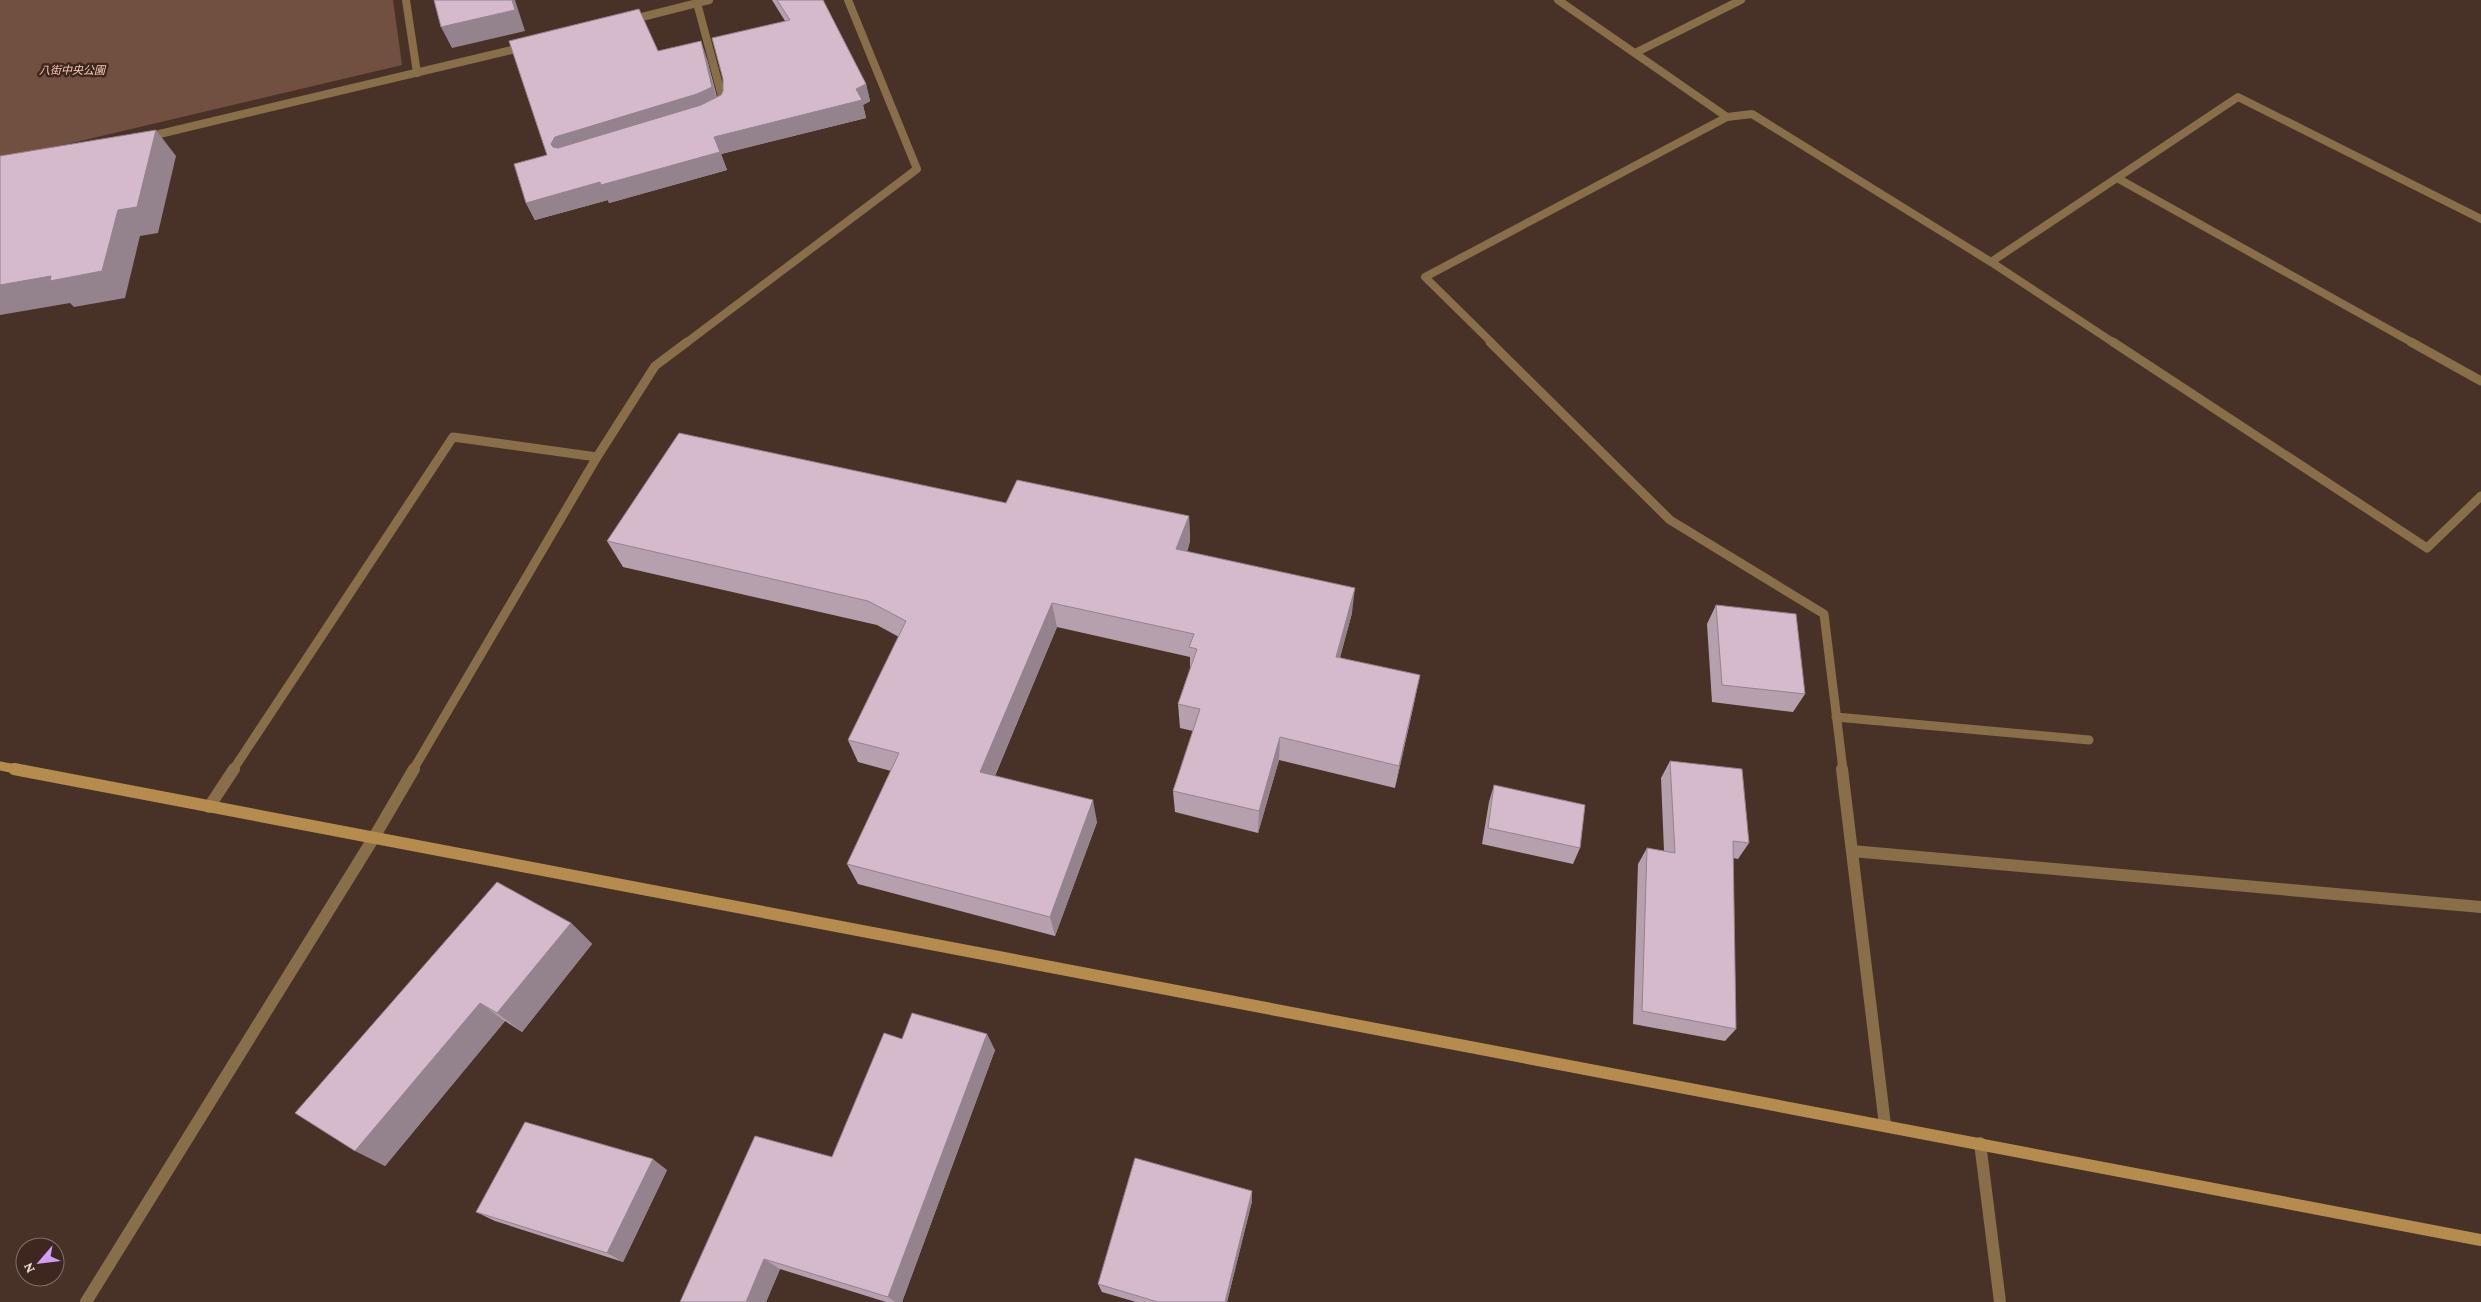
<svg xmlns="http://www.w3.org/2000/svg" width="2481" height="1302" font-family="'Crimson Pro','Noto Sans JP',serif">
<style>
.green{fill:#714f41}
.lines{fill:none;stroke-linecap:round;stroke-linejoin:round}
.street-far2{stroke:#886e49;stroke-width:8}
.street-far1{stroke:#886e49;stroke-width:9}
.street{stroke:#886e49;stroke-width:12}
.secondary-far1{stroke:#b68c4e;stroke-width:9}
.secondary{stroke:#b68c4e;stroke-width:12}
.wall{fill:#b6a0ae}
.shaded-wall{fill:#94828d}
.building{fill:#d4baca;stroke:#94828d}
.labels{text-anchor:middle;stroke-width:5;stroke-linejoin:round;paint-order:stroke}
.far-park-label{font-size:11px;font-style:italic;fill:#fdcab4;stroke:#3d271e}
</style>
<rect width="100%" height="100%" fill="#483228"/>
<!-- green -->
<path class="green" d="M0 0H393L402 65 0 160Z"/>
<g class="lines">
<!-- street-far2 -->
<path class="street-far2" d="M406 0 417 73
M697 3 724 104
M630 20 709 0
M1635 53 1741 0
M1727 117 1752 114 1991 262
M147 137 524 47
M2117 178 2413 343
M686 343 917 169 848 0
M1492 343 1425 277 1727 117 1558 0
M2114 343 1991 262 2238 97 2481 219"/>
<!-- street-far1 -->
<path class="street-far1" d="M1490 342 1670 520 1824 614 1843 770
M2113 342 2427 548 2481 496
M2411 342 2481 381
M1836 717 2089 740
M233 770 453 437 597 457
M413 770 597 457 655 366 687 342"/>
<!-- street -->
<path class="street" d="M1842 769 1885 1125
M209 807 234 769
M1852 851 2481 907
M1980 1143 2000 1302
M86 1302 373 839 414 769"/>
<!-- secondary-far1 -->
<path class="secondary-far1" d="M0 766 21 770"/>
<!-- secondary -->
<path class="secondary" d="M14 769 2481 1240"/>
</g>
<!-- wall -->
<path class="wall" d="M772 0H823L866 84 870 101 863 105 866 118 721 154 727 170 609 203 608 200 535 220 526 203 547 155 658 51 707 59 717 97 721 95 785 21Z
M1006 503 1189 516 1190 541 1187 552 1352 613 1340 657 1415 699 1395 788 1279 760 1258 833 1175 812 1173 791 1193 731 1180 728 1178 704 1190 669V657L1057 627 995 776 1097 822 1055 936 858 884 847 864 891 771 858 762 848 740 899 637 877 625 623 567 607 541Z
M1716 605 1805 694 1793 712 1712 702 1707 624Z
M1670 761 1749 843 1738 859 1733 858 1736 1029 1725 1041 1633 1024 1638 864 1647 848 1664 851 1661 778Z
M1494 785 1580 848 1573 864 1482 844 1489 802Z
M571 923 592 944 522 1032 505 1021 385 1166 295 1113Z
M902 1039 995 1050 902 1302H886L780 1269 766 1302H680L832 1157Z
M667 1170 623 1262 495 1221 476 1212Z
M1252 1191V1201L1227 1302H1136L1102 1292 1098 1284Z"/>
<!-- shaded-wall -->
<path class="shaded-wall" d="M512 0H515L525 31 452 48 441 27Z
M701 41 707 59 718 105 560 161 551 144 555 137Z
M866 84 870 101 863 105 866 118 721 154 727 170 609 203 608 200 535 220 526 203 714 137 856 89Z
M156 130 176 156 158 233 140 236 125 298 74 307 70 303 0 315V285L118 210Z
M1189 516 1190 541 1178 575 1176 549Z
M1355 588 1352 613 1334 680 1336 657Z
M1052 603 1057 627 987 794 980 772Z
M1420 675 1415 699 1395 788 1399 766Z
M1280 737 1279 760 1258 833 1259 811Z
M1093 800 1097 822 1055 936 1050 917Z
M571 923 592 944 522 1032 497 1013Z
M480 1003 505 1021 385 1166 355 1151Z
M987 1034 995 1050 902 1302H895L888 1297Z
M653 1159 667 1170 623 1262 607 1253Z
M1252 1191V1201L1227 1302H1225Z
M764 1259 780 1269 766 1302H746Z"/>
<!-- building -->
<path class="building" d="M434 0H512L515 10 441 27Z
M777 0H823L866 84 856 89 862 100 714 137 720 152 601 185 600 182 526 203 514 164 547 155 509 41 639 9 658 51 701 41 712 87 697 94 555 137 551 144 553 147 558 148 701 105 721 95 723 91V79L712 38 790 20Z
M156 130 137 207 118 210 102 271 50 281 51 276 0 285V156Z
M679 433 1006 503 1017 480 1189 516 1176 549 1355 588 1336 657 1420 675 1399 766 1280 737 1259 811 1173 791 1200 709 1178 704 1197 649 1189 647 1194 634 1052 603 980 772 1093 800 1050 917 847 864 899 753 848 740 906 621 868 601 607 541Z
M1716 605 1796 614 1805 694 1722 685Z
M1670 761 1742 769 1749 843 1733 841 1736 1029 1642 1011 1647 848 1675 853Z
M1494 785 1585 805 1580 848 1488 828Z
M497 882 571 923 497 1013 480 1003 355 1151 295 1113Z
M912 1013 987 1034 888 1297 764 1259 746 1302H680L755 1136 832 1157 884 1033 902 1039Z
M525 1122 653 1159 607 1253 476 1212Z
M1135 1158 1252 1191 1225 1302H1158L1098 1284Z"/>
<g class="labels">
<!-- far-park labels -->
<g class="far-park-label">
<text x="72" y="74">八街中央公園</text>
</g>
</g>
<!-- north arrow -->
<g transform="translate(40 1262) rotate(242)"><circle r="24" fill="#3d271e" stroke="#826f67"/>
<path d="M0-4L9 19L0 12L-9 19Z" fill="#d29dfd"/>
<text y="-8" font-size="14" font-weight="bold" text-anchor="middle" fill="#eadcd5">N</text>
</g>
</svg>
